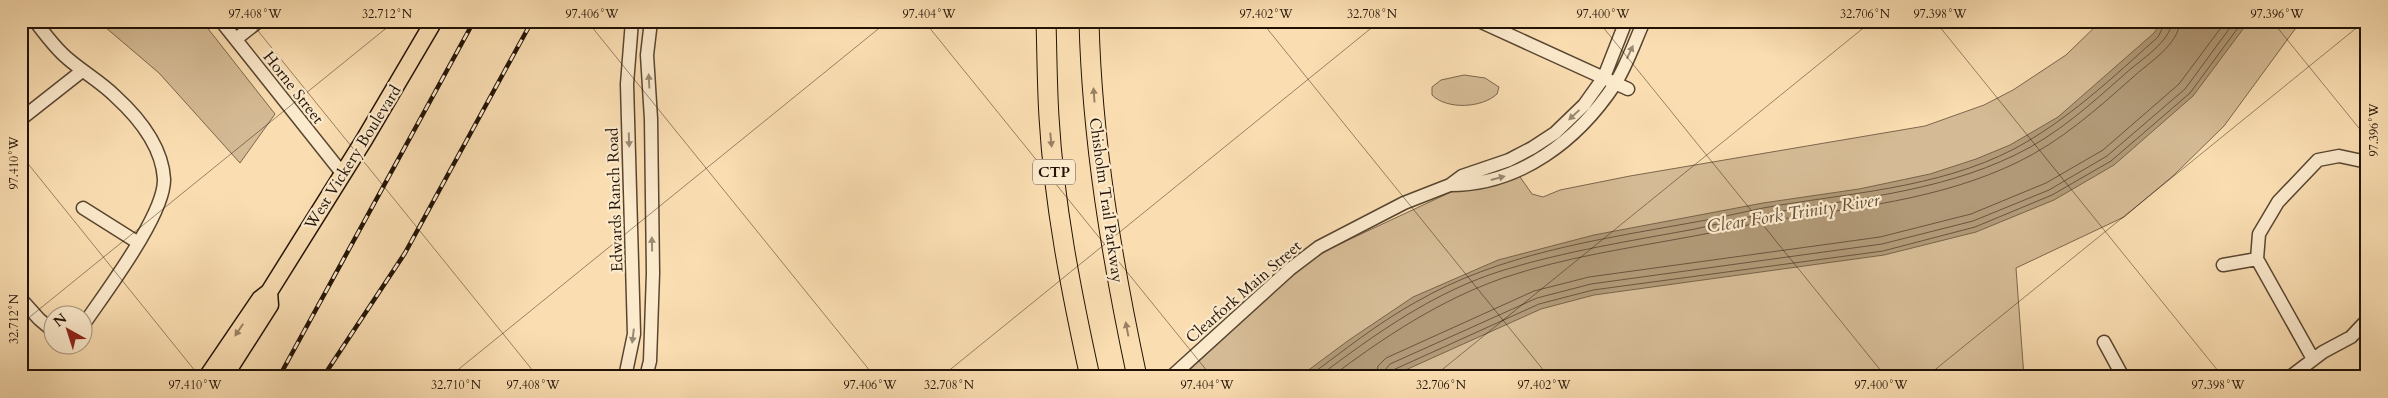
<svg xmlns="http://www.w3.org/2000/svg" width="2388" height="398" font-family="Cardo,serif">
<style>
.green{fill:#d5bb95;stroke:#7c664d}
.water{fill:#b19977;stroke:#786349}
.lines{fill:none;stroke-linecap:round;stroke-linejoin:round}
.shore{stroke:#6a563e;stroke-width:1}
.minor-casing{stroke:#584530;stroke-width:15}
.major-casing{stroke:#221205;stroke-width:19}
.highway-casing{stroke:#221205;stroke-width:21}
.minor{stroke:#fceacd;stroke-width:12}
.major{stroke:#fadeb2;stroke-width:16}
.highway{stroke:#fadeb2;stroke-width:19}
.rail-casing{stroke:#221205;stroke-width:4.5}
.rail{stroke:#fceacd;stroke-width:2.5;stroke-dasharray:8;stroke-linecap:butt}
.oneway{fill:#9a8973}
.oneway2{fill:#998264}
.ticks{fill:none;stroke:#221205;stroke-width:1;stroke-opacity:0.45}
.labels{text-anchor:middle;stroke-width:4.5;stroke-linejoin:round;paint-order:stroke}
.shield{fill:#fceacd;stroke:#635341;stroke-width:1}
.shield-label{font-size:15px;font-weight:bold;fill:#221205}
.street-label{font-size:16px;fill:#221205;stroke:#fceacd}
.water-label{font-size:18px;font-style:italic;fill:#624f38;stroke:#fceacd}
.neatline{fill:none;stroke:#221205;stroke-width:2}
.ticks-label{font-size:12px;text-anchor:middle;fill:#221205}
</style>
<rect width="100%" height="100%" fill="#fadeb2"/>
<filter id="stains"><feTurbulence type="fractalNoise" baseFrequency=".004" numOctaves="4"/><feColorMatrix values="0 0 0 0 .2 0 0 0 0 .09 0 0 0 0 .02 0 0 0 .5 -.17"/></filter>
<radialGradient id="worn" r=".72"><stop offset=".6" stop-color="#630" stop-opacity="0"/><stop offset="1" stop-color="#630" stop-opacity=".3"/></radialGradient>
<!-- green -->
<path class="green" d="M98 21H202L275 114 240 163 159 73Z
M2101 21H2301L2224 126 2174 175 2124 217 2016 268 2024 377H1182L1277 289 1309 262 1329 249 1451 192 1487 186 1518 174 1532 194 1543 197 1560 190 1630 176 1925 126 1984 105 2013 90 2066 55Z
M1464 75 1485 78 1499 87 1497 94C1482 108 1447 110 1432 95V87L1441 80Z"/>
<!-- water -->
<path class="water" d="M2162 21H2249L2193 96 2114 165 2054 200 1976 232 1884 255 1594 295 1541 309 1390 377H1299L1349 340 1413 297 1498 260 1594 235 1763 203 1859 189 1930 174 1976 159 2010 145 2058 117 2154 33Z"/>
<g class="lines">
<!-- shore -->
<path class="shore" d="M1308 377C1343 351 1378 323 1416 302 1499 254 1596 240 1690 223 1714 219 1739 213 1763 208 1846 193 1937 189 2014 149 2068 120 2112 78 2158 37L2166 21
M1318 377C1375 334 1435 291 1504 270 1566 251 1630 241 1695 229 1718 224 1741 218 1765 214 1849 199 1937 193 2015 155 2057 135 2091 104 2126 73 2140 60 2171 42 2172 21
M1331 377C1384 337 1440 300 1503 278 1565 257 1630 248 1694 236 1719 232 1743 225 1769 221 1852 208 1940 200 2018 162 2061 141 2096 110 2132 78 2148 63 2179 45 2180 21
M1376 377 1378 366 1386 358 1534 291 1589 277 1880 237 1971 214 2046 183 2103 150 2179 84 2226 21
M1383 377 1385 370 1390 364 1537 298 1591 284 1882 244 1973 221 2049 190 2107 156 2185 89 2235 21
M1390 377 1393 370 1539 304 1593 290 1883 251 1975 227 2052 195 2111 161 2190 93 2243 21"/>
<!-- minor casing -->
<g class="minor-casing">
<path id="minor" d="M35 21C45 34 55 48 67 58 83 72 101 82 115 96 138 117 162 145 164 179 165 215 104 294 82 327
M221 21 342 173
M1479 21 1628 89
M236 39 259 21
M21 119 82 71
M1450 185C1520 185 1578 140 1615 84 1627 65 1635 41 1644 21
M83 208 137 242
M2223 265 2257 259
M21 299 39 319 52 330
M2104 342 2123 377
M2313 359 2257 259 2259 234 2278 202 2318 160 2339 156 2367 162
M625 377 634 334 627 84 632 21
M646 377 650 361 653 273 651 119 647 55 651 21
M1171 377 1290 269 1319 247 1404 203 1450 185 1462 176 1509 160 1532 148 1555 133 1584 105 1604 77 1626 21
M2290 377 2323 352 2351 337 2367 320"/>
</g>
<!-- major casing -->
<g class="major-casing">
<path id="major" d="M207 377 260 299 269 292 364 140 434 21
M224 377 270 305 269 292"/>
</g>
<!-- highway casing -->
<g class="highway-casing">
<path id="highway" d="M1046 21C1047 53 1047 85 1049 117 1054 204 1071 291 1090 377
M1089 21C1092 141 1112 260 1137 377"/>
</g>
<!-- minor -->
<use href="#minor" class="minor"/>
<!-- major -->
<use href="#major" class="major"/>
<!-- highway -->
<use href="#highway" class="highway"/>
<!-- rail casing -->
<g class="rail-casing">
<path id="rail" d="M279 377 474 21
M323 377 405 253 532 21"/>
</g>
<!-- rail -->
<use href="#rail" class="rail"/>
</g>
<!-- one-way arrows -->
<defs><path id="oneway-solid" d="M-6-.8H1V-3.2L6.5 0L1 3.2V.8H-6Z" transform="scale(1.25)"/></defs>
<g class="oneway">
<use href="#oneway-solid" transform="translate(1630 52) rotate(-65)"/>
<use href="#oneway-solid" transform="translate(649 81) rotate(-93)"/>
<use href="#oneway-solid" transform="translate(1574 115) rotate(137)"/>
<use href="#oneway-solid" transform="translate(629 140) rotate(88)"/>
<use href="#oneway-solid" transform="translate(1498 178) rotate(-15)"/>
<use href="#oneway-solid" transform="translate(652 244) rotate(-91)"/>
<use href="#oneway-solid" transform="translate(633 336) rotate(97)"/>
</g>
<g class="oneway2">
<use href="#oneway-solid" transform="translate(1094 95) rotate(-94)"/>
<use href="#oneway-solid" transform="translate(1051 140) rotate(84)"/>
<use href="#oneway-solid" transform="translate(1127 329) rotate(-101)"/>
<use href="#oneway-solid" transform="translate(239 330) rotate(124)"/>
</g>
<!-- ticks -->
<path class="ticks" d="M250 21 538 377M587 21 875 377M924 21 1212 377M1261 21 1549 377M1598 21 1886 377M1935 21 2223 377M2272 21 2367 138M21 155 200 377M21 324 395 21M449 377 888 21M941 377 1380 21M1433 377 1872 21M1926 377 2365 21"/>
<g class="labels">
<!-- shield labels -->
<rect class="shield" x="1033" y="159.5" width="42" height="25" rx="4"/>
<g class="shield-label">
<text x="1054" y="177">CTP</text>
</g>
<!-- street labels -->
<g class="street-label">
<text transform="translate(294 87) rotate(52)" y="6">Horne Street</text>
<text transform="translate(352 157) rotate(-58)" y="6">West Vickery Boulevard</text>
<text transform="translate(614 200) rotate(-92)" y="6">Edwards Ranch Road</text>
<text transform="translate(1107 200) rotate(82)" y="6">Chisholm Trail Parkway</text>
<text transform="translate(1243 291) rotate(-41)" y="6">Clearfork Main Street</text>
</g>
<!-- water labels -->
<g class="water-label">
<text transform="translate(1793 213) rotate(-9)" y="6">Clear Fork Trinity River</text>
</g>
</g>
<!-- margin -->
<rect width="2388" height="398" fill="none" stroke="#fadeb2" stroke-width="55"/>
<!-- north arrow -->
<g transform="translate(68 330) rotate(321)"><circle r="24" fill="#fceacd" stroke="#a5947d"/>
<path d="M0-4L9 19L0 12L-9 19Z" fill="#8f2418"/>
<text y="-8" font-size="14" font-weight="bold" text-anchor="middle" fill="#221205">N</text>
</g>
<rect x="28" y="28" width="2332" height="342" class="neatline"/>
<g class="ticks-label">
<text x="255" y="18">97.408°W</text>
<text x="387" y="18">32.712°N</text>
<text x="592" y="18">97.406°W</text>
<text x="929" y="18">97.404°W</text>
<text x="1266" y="18">97.402°W</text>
<text x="1372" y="18">32.708°N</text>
<text x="1603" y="18">97.400°W</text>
<text x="1865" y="18">32.706°N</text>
<text x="1940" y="18">97.398°W</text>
<text x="2277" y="18">97.396°W</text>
<text transform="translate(2374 130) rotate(-90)" y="4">97.396°W</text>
<text transform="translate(14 163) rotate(-90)" y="4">97.410°W</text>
<text transform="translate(14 319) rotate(-90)" y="4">32.712°N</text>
<text x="195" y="389">97.410°W</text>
<text x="456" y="389">32.710°N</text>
<text x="533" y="389">97.408°W</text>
<text x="870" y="389">97.406°W</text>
<text x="949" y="389">32.708°N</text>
<text x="1207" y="389">97.404°W</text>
<text x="1441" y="389">32.706°N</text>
<text x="1544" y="389">97.402°W</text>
<text x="1881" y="389">97.400°W</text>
<text x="2218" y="389">97.398°W</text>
</g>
<rect width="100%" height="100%" filter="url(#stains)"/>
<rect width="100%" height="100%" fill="url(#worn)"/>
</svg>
